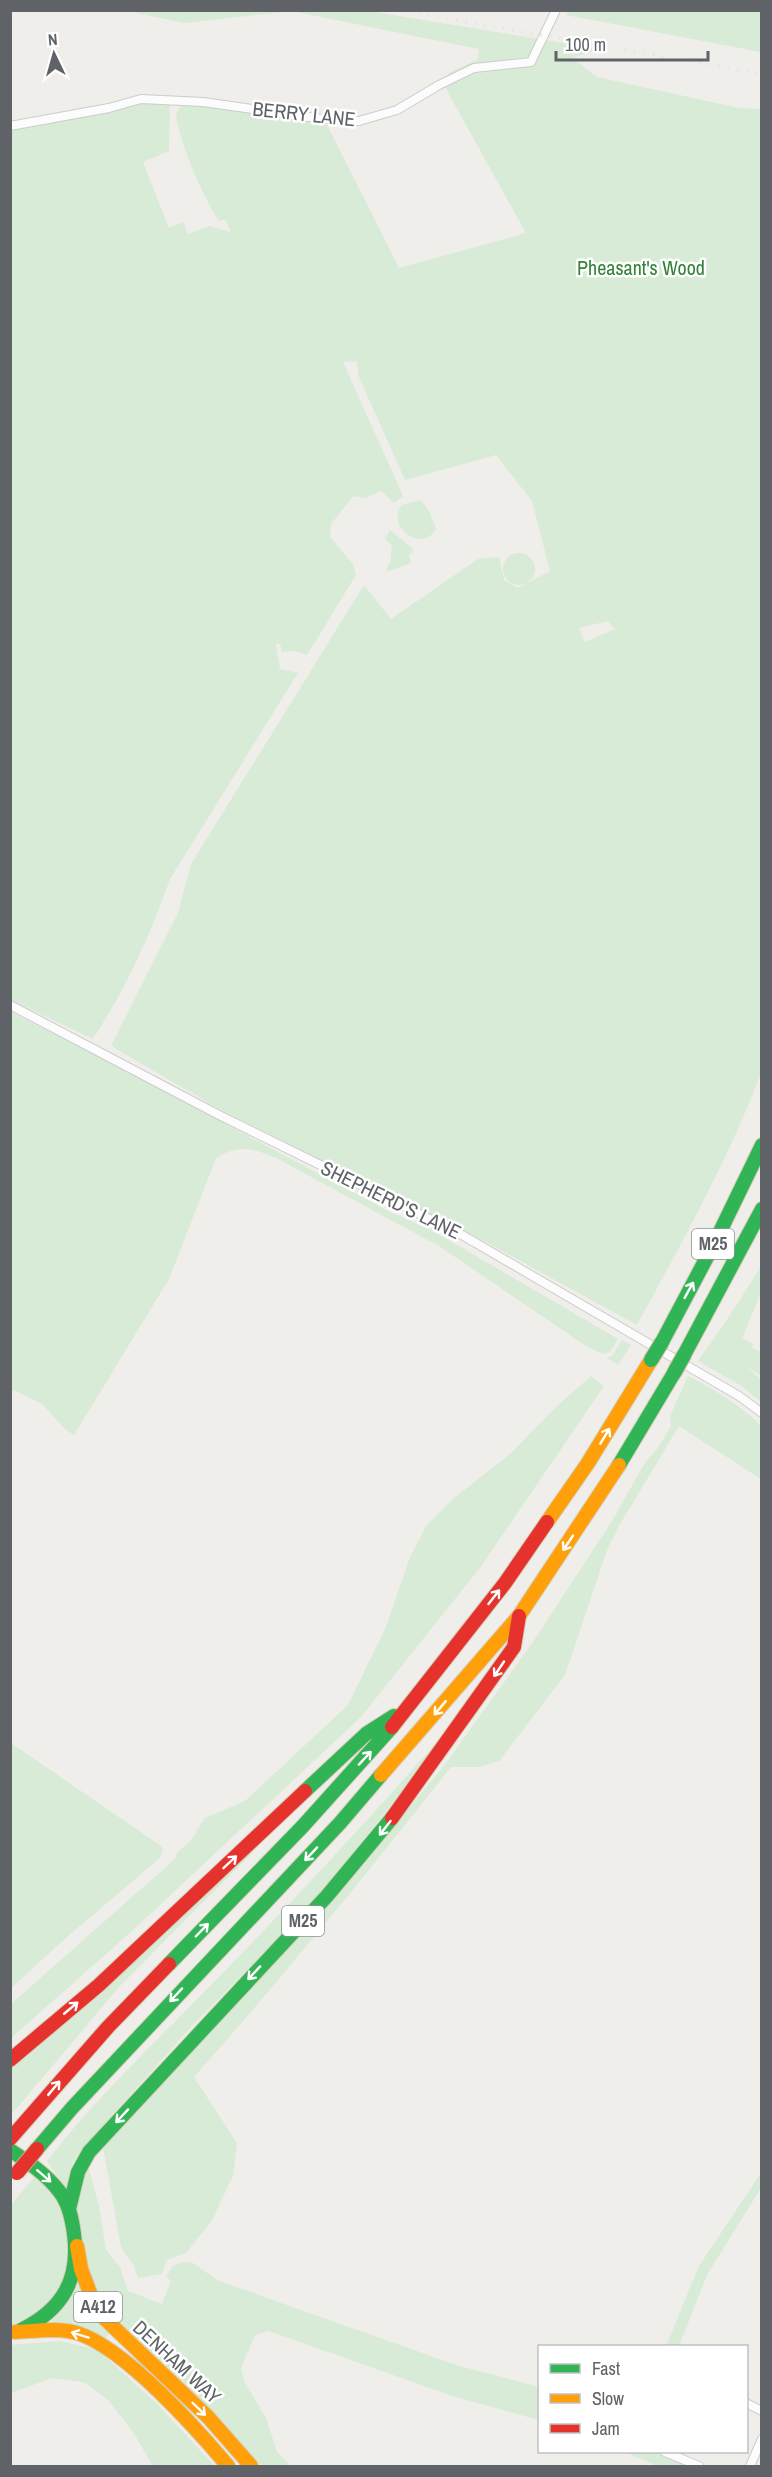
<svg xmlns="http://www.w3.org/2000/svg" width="772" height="2477" font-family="'Archivo Narrow',sans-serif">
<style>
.green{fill:#d8ebd6;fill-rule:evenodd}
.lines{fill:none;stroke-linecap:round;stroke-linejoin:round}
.street-casing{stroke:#cbcccc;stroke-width:10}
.fast-casing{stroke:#d7ceb8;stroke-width:16}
.slow-casing{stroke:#d7ceb8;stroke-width:16}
.jam-casing{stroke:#d7ceb8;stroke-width:16}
.street{stroke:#fdfcfc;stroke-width:8}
.fast{stroke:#30b455;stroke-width:14}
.slow{stroke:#ff9f0a;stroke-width:14}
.jam{stroke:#e5322d;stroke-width:14}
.rail{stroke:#e4e4e4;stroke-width:3;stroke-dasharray:1.5 8;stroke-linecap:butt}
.fast-bridge-casing{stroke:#c8b996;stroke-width:16;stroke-linecap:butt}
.jam-bridge-casing{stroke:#c8b996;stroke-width:16;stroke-linecap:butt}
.fast-bridge{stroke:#30b455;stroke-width:14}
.jam-bridge{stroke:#e5322d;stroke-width:14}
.oneway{stroke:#fff}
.labels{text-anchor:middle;stroke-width:5;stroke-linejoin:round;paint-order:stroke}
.shield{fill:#fff;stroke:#8f9295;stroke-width:1.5}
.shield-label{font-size:18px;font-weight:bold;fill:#5f6368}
.street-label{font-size:20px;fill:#5f6368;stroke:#fff}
.park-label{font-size:20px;fill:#348238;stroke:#fff}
</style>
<rect width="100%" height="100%" fill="#efeeea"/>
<!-- green -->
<path class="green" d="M127 11H369L599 49 572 58 597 77 739 108 761 109V1073C728 1161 682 1242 637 1325L482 1240 223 1111 111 1046 178 913 191 864 364 585 391 619 478 559 499 557 504 580 518 588 550 571 532 501 496 455 405 480 358 375 357 361 343 362 403 496 394 503 381 491 366 498 353 496 331 524 330 537 353 564 356 575 307 655 295 651 282 652 280 644H276L280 669 298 673 170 879C151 934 125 990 93 1039L11 1000V131C56 117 123 100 170 104L169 151 143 162 169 228 183 222 188 234 209 226 231 232 225 219 219 221C203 197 179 142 176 114L182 105 210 107 327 125 399 268 526 233 445 87 449 73 478 59 479 49 291 11 184 23ZM608 621 615 629 585 642 579 628Z
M569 11H761V52L566 15Z
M421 500 429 511 436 529C423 552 393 531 398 513 398 510 401 507 402 505Z
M390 530 412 548 413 553 409 555 411 563 389 571 386 569 390 563 392 546 385 539Z
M503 569a16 16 0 1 1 32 0a16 16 0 1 1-32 0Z
M10 1012 87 1050 390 1212 433 1231 618 1339 610 1352 603 1354 586 1346 439 1246 276 1158C253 1148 239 1144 216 1158L169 1279 74 1435 66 1430 42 1404 11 1389Z
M761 1266V1293L742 1338 753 1344 752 1348 761 1352V1376L743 1364 761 1379V1402L740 1385 698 1361C720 1331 741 1299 761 1266Z
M622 1340 631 1345 618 1365 607 1358 613 1355Z
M591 1376 604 1386 482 1565 361 1717 132 1931 11 2038V2004L175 1859 177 1853 191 1840 205 1818 245 1801 348 1705 386 1627 410 1557 426 1526 454 1498 510 1454 556 1407Z
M688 1376C714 1389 740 1405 761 1426V1479L679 1426 620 1524 607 1550 565 1675 499 1761 479 1767H451C368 1872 284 1976 194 2077L237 2143 233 2176 212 2220 187 2252 167 2260 162 2274 138 2278 134 2266 121 2247 103 2147 215 2024 329 1906 446 1763 533 1642 612 1521 646 1461 658 1448 671 1426 670 1416Z
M11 1743 161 1846 163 1851 160 1858 68 1936 11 1988Z
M436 1743 438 1745 331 1881 280 1936 192 2026 79 2152 71 2166 66 2188 47 2161C94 2100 151 2047 204 1992 284 1911 361 1828 436 1743Z
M251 1850 253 1852 119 1987 11 2115V2064Z
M89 2170 99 2206 106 2250 120 2267 128 2291 162 2304 171 2281 166 2276 173 2266 182 2262 193 2263 217 2280 456 2365 539 2387V2420L452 2396 269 2331 255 2335 241 2368 245 2383 266 2418 277 2452 291 2466H261L189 2388 132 2336 102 2305 86 2269 76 2206 80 2177Z
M761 2173V2188L707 2275 679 2346H666L699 2266Z
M35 2176C42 2182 53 2189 58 2198 67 2213 73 2234 73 2252 72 2286 42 2317 11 2325L10 2206Z
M81 2280 99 2321 109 2334 105 2339 90 2332 45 2327C61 2314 71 2299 81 2280Z
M60 2341 98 2350 157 2404 215 2466H153L133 2432 108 2400 84 2382 52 2378 11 2393 10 2345Z
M625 2452H655L689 2466H657Z"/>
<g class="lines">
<!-- street casing -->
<g class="street-casing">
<path id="street" d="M10 126 109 108 141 99 203 102 323 119 359 121 397 110 439 85 474 68 531 62 556 10
M10 1005 219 1115 462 1235 739 1396 762 1413
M746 2403 762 2411
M665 2452 699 2466
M750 2466 762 2439"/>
</g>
<!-- fast casing -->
<g class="fast-casing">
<path id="fast" d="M662 1342 715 1242 762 1145
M684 1355 762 1209
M619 1465 674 1373
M305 1791 366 1734 394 1716
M169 1964 303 1826 392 1727
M37 2149 72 2108 340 1823 381 1775
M10 2150C28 2162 46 2174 59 2191 69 2203 72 2219 74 2234 80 2280 62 2310 21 2330
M69 2209 78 2172 89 2152 327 1896 392 1818"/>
</g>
<!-- slow casing -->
<g class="slow-casing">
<path id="slow" d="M547 1522 588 1463 651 1360
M381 1775 519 1616 619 1465
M77 2246 81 2269 92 2298 105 2319 208 2417 251 2466
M15 2332C36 2331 60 2327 80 2334 127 2351 195 2427 228 2466"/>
</g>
<!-- jam casing -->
<g class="jam-casing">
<path id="jam" d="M392 1727 505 1583 547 1522
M392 1818 514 1647 519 1616
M10 2060 99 1985 305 1791
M10 2139 108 2027 169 1964"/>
</g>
<!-- street -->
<use href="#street" class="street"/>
<!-- fast -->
<use href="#fast" class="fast"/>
<!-- slow -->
<use href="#slow" class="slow"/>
<!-- jam -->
<use href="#jam" class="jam"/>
<!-- rail -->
<path class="rail" d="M400 10 762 74"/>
<!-- fast-bridge casing -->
<g class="fast-bridge-casing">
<path id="fast-bridge" d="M651 1360 662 1342
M674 1373 684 1355"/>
</g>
<!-- jam-bridge casing -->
<g class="jam-bridge-casing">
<path id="jam-bridge" d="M17 2173 37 2149"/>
</g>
<!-- fast-bridge -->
<use href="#fast-bridge" class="fast-bridge"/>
<!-- jam-bridge -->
<use href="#jam-bridge" class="jam-bridge"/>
</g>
<!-- one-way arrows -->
<defs><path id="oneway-shaft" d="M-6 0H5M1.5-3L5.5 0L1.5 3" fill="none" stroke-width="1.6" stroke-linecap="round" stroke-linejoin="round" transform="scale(1.5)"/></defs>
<g class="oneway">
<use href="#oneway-shaft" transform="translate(689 1290) rotate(-61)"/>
<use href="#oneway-shaft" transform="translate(605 1436) rotate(-59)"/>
<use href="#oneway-shaft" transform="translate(568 1543) rotate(124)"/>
<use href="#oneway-shaft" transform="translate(494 1597) rotate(-52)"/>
<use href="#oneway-shaft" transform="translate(499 1669) rotate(124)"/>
<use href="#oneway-shaft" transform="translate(440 1708) rotate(130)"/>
<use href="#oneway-shaft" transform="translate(365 1758) rotate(-47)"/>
<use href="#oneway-shaft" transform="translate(385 1828) rotate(128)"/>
<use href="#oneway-shaft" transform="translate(311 1854) rotate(133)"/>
<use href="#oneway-shaft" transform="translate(230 1862) rotate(-43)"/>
<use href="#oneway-shaft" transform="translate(202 1930) rotate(-46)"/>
<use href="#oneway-shaft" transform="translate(254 1973) rotate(133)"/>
<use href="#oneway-shaft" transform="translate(176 1995) rotate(133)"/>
<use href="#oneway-shaft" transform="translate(71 2008) rotate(-40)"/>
<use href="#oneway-shaft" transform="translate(54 2088) rotate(-50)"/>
<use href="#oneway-shaft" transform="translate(122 2116) rotate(133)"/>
<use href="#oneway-shaft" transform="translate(44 2176) rotate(41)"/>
<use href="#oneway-shaft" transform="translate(80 2335) rotate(-163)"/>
<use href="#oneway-shaft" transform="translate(199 2409) rotate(44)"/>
</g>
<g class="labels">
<!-- shield labels -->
<g class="shield">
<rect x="692" y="1229" width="42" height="30" rx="4.5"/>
<rect x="282" y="1906" width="42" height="30" rx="4.5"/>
<rect x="74" y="2292" width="48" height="30" rx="4.5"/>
</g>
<g class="shield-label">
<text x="713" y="1250">M25</text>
<text x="303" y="1927">M25</text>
<text x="98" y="2313">A412</text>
</g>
<!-- street labels -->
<g class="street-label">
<text transform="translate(304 114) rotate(6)" y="7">BERRY LANE</text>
<text transform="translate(391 1200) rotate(26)" y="7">SHEPHERD'S LANE</text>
<text transform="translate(177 2362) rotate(43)" y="7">DENHAM WAY</text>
</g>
<!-- park labels -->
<g class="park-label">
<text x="641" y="275">Pheasant's Wood</text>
</g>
</g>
<!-- border -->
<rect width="772" height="2477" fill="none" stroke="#5f6368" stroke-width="24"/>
<!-- legend -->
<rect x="538" y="2345" width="210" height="108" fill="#ffffff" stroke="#bfc1c3" stroke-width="1.5"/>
<rect x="550" y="2364" width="30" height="9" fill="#30b455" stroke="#bfc1c3" stroke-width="1.5"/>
<text x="592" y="2375" font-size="18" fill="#5f6368">Fast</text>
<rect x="550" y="2394" width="30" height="9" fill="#ff9f0a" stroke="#bfc1c3" stroke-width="1.5"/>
<text x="592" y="2405" font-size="18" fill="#5f6368">Slow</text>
<rect x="550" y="2424" width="30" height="9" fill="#e5322d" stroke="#bfc1c3" stroke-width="1.5"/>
<text x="592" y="2435" font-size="18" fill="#5f6368">Jam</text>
<!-- north arrow -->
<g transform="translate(54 54) rotate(355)" stroke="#ffffff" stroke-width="4.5" paint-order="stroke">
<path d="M0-4.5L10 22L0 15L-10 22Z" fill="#5f6368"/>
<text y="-9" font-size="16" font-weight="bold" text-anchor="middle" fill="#5f6368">N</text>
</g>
<!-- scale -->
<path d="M556 51v9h152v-9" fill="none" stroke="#5f6368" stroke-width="3"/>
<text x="565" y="51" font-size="18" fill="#5f6368" stroke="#ffffff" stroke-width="4.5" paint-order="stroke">100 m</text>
</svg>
